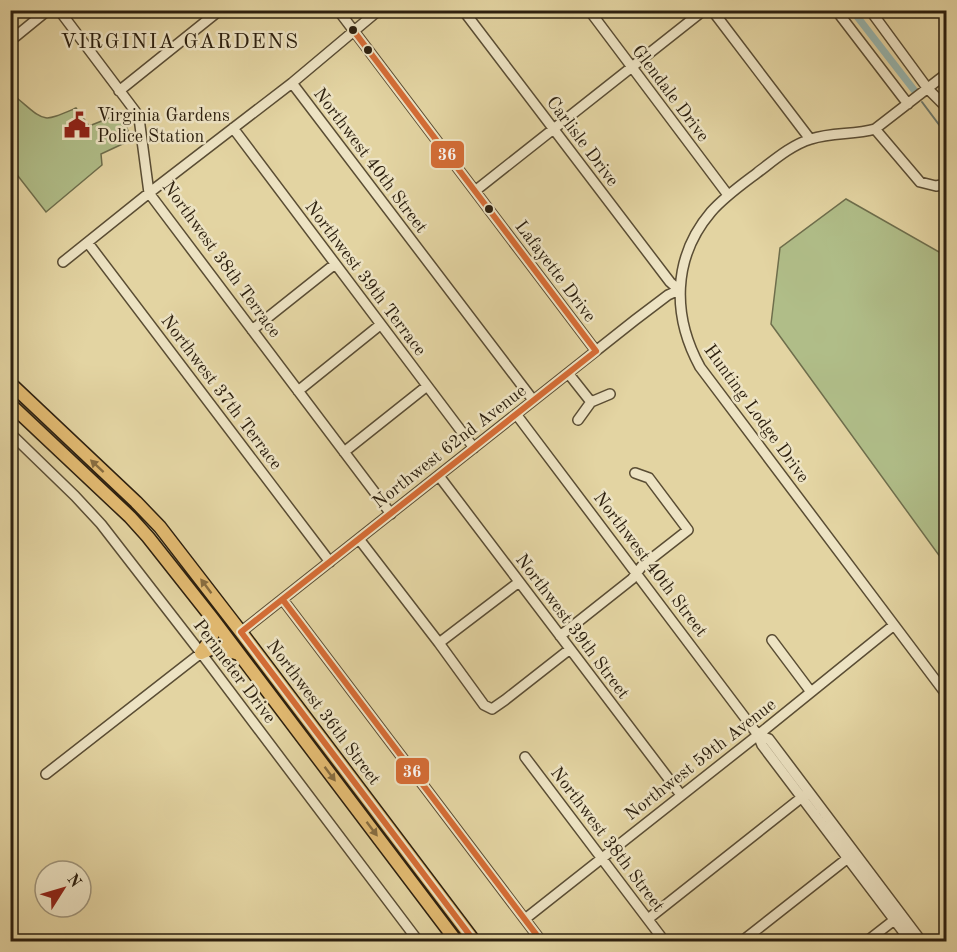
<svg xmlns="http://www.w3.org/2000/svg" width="957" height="952" font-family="'Old Standard TT',serif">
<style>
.green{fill:#b0bd88;stroke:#6e6e4c;stroke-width:1.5}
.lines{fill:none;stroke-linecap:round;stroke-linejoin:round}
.stream{stroke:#6d7a6f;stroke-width:2}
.canal{stroke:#98b6af;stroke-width:7}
.minor-casing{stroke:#5a4d34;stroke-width:12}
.major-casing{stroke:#2d200f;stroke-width:15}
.minor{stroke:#ede3c3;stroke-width:9}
.major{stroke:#e2ba71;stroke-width:12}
.bus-1-casing{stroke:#ede3c3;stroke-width:10}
.bus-1{stroke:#d56d36;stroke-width:6}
.oneway{fill:#886d40}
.bus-dot{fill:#2d200f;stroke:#ede3c3;stroke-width:2}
.labels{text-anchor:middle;stroke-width:5;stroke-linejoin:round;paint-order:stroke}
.street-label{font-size:18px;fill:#2d200f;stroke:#ede3c3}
.poi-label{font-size:18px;fill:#2d200f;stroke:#ede3c3;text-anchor:start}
.quarter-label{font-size:21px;letter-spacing:1.5px;fill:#2d200f;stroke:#ede3c3}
.line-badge{stroke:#ede3c3;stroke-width:2}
.badge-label{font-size:16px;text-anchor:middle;font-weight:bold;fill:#fff}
</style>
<rect width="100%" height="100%" fill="#e3d4a2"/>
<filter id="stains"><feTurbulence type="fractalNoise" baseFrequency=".00333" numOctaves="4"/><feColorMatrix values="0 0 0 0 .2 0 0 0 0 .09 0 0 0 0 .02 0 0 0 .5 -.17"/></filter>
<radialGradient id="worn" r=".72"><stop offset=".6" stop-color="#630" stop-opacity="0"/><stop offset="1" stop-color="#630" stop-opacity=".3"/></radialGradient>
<!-- green -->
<path class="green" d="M17 98C46 122 41 123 76 108L89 126 122 113 131 140 101 154 102 165 46 212 11 167V103Z
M846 199 946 256V565L771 324 780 248Z"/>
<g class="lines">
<!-- stream -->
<path class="stream" d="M922 102 946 134"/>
<!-- canal -->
<path class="canal" d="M852 10 914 90"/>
<!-- minor casing -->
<g class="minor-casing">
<path id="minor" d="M59 10 135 111 139 118 149 193 391 514
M338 10 596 351
M589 10 728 195
M712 10 810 139
M836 10 908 104
M870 10 928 89 946 107
M10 41 48 10
M946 74 875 129C854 135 832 132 811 139 791 145 773 161 757 173 741 185 724 197 711 212 672 258 672 316 700 367L946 694
M292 83 533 400
M119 91 220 10
M233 128 474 448
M875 129 920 182 936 186 946 184
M475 191 704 10
M88 243 330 562
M63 262 149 193 292 83 379 10
M252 330 335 264
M568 373 591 402
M298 391 380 325
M516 414 758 735 762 745 911 942
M578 420 591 402 610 394
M10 433 75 496 101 524 201 653 419 942
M344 452 427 386
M439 476 681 795
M359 539 439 643 484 705 492 709 505 700 570 649
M283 600 542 942
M241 632 635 320 668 295 679 290 670 282 463 10
M560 636 632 579 642 566 688 530 649 478 635 473
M772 640 811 692
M439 643 519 582
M758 735 769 739 922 942
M525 757 665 942
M46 774 201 653
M525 919 758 735 894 625
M648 919 806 794
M741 942 853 854
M866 942 898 917"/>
</g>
<!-- major casing -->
<g class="major-casing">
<path id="major" d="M10 383 136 502 160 527 241 632 475 942
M10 404 130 517 148 537 212 618 457 942
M201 653 216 647 239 654
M201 653 212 637V618"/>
</g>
<!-- minor -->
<use href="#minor" class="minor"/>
<!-- major -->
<use href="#major" class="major"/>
<!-- bus-1 casing -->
<g class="bus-1-casing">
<path id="bus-1" d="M353 30 596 351
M283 600 542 942
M475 942 241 632 596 351"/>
</g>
<!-- bus-1 -->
<use href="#bus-1" class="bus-1"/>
</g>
<!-- one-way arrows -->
<defs><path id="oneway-solid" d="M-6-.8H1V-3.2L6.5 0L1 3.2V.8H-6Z" transform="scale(1.5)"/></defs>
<g class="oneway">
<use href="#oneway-solid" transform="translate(97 466) rotate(-137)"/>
<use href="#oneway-solid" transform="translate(206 586) rotate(-127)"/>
<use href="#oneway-solid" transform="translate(330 774) rotate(53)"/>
<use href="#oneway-solid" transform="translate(372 829) rotate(53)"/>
</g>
<!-- icons -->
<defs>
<g id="civic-bare" transform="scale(2.07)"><path d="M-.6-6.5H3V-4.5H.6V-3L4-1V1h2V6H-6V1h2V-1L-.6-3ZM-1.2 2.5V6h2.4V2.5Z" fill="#8f2418" stroke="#ede3c3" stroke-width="2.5" paint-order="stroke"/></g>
</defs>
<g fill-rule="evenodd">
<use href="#civic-bare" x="77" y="125"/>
</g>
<!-- markers -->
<g class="bus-dot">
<circle cx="353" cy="30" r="5"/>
<circle cx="368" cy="50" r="5"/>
<circle cx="489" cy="209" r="5"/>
</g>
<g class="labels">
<!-- street labels -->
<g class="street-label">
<text transform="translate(671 93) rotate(53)" y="6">Glendale Drive</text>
<text transform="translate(583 141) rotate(53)" y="6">Carlisle Drive</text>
<text transform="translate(371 160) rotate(53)" y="6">Northwest 40th Street</text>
<text transform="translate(222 259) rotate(54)" y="6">Northwest 38th Terrace</text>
<text transform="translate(556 271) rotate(53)" y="6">Lafayette Drive</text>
<text transform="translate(366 278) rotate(53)" y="6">Northwest 39th Terrace</text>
<text transform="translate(222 392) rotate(53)" y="6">Northwest 37th Terrace</text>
<text transform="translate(757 413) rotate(54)" y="6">Hunting Lodge Drive</text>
<text transform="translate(449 446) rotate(-38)" y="6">Northwest 62nd Avenue</text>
<text transform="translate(651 564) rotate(53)" y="6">Northwest 40th Street</text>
<text transform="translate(573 626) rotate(53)" y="6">Northwest 39th Street</text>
<text transform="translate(235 671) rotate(53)" y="6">Perimeter Drive</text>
<text transform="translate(324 712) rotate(53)" y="6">Northwest 36th Street</text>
<text transform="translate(700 759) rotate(-38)" y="6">Northwest 59th Avenue</text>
<text transform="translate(608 839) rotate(53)" y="6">Northwest 38th Street</text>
</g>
<!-- poi labels -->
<g class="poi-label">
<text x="97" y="121">Virginia Gardens<tspan x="97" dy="21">Police Station</tspan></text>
</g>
<!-- quarter labels -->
<g class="quarter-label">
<text x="180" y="48">VIRGINIA GARDENS</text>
</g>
</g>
<g class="line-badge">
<rect x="430" y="140" width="35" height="29" rx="6" fill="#d56d36"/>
<rect x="395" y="757" width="35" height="28" rx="6" fill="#d56d36"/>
</g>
<g class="badge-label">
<text x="447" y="160">36</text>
<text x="412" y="777">36</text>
</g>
<!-- margin -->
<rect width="957" height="952" fill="none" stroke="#e3d4a2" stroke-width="36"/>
<rect x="12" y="12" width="933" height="928" fill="none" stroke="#2d200f" stroke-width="3"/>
<rect x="18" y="18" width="921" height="916" fill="none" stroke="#2d200f" stroke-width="1.5"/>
<!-- north arrow -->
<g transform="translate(63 889) rotate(53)"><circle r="28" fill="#ede3c3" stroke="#a0957b" stroke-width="1.5"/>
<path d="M0-4.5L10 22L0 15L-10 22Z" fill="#8f2418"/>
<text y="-9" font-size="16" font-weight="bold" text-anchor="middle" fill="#2d200f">N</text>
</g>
<rect width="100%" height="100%" filter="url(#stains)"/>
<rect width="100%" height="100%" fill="url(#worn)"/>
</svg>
